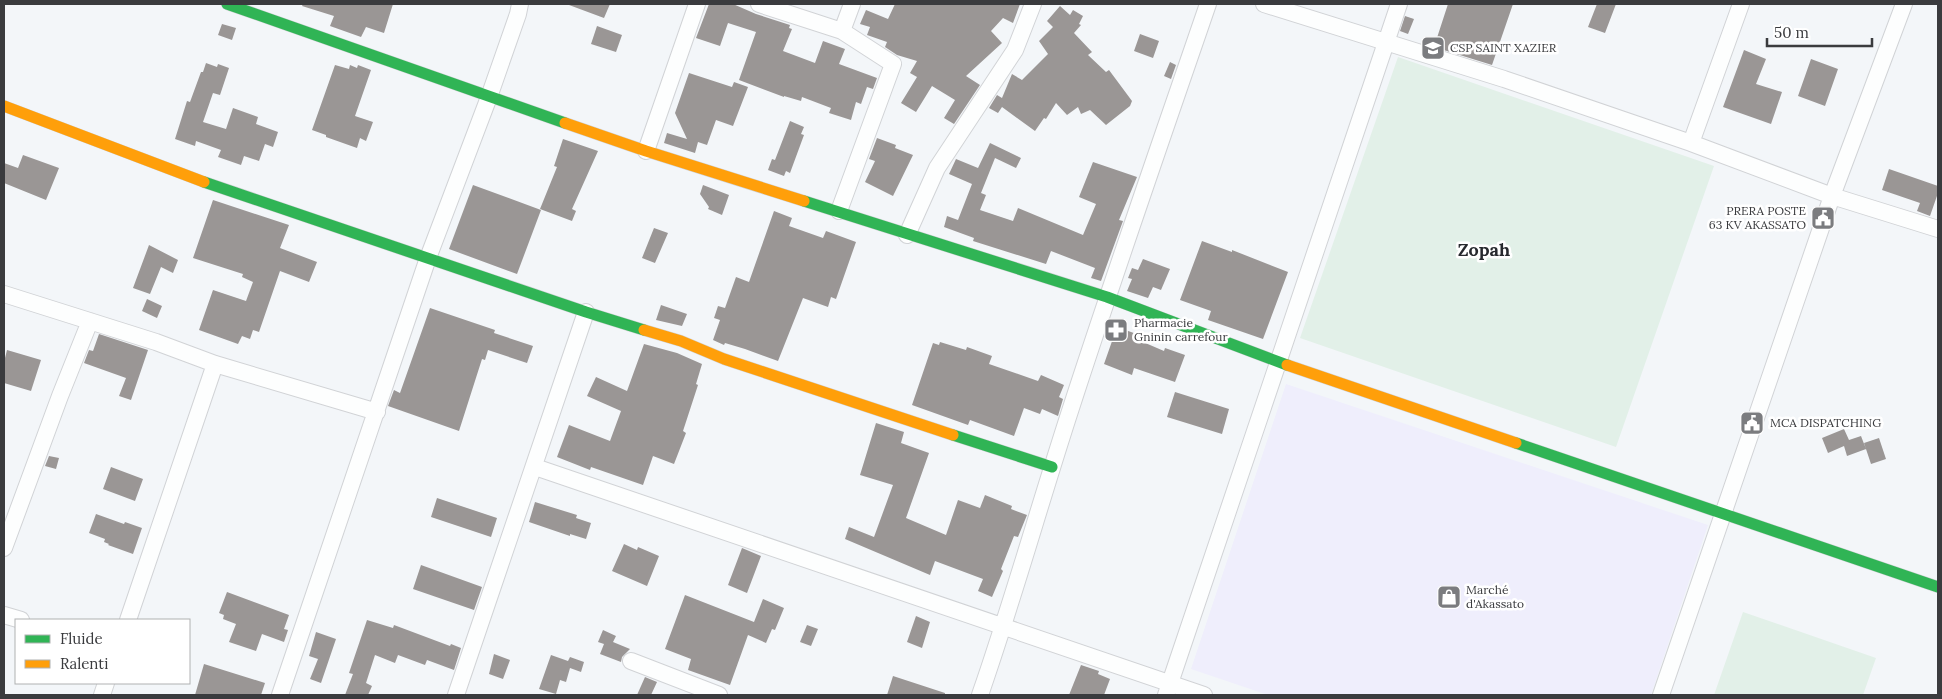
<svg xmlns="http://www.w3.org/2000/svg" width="1942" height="699" font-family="Lora,serif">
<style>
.commercial{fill:#efeefc}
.green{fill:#e2f0e8}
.building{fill:#9a9695}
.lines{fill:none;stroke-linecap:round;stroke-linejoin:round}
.street-casing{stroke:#d1d3d6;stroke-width:18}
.fast-casing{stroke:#d1d3d6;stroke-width:12}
.slow-casing{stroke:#d1d3d6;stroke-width:12}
.street{stroke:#fdfefe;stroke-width:16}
.fast{stroke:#30b455;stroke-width:11}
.slow{stroke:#ff9f0a;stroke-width:11}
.labels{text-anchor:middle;stroke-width:5;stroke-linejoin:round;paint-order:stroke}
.poi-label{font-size:12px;fill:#3a3b3e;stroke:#fff;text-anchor:start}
.district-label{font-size:18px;font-weight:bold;fill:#27292e;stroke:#fff}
</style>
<rect width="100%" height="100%" fill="#f3f6f9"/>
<!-- commercial -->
<path class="commercial" d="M1286 384 1708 525 1651 695H1268L1191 669Z"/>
<!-- green -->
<path class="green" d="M1398 57 1714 166 1616 447 1300 338Z
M1743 612 1876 658 1863 695H1714Z"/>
<!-- building -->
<path class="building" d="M303 4H393L384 33 366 27 361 37 330 26 334 16 302 6Z
M569 4H610L604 18 569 5Z
M709 4H733L756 14 790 25 789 28 792 29 783 51 815 63 823 41 845 49 839 64 877 78 873 89 867 87 861 104 856 102 851 120 829 113 831 108 802 97 801 101 784 96V97L739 80 756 32 728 23 720 46 696 38Z
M895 4H1020L1013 23 1003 18 991 31 1002 43 966 76 980 85 954 124 944 118 955 100 932 86 916 112 901 103 917 77 910 73 917 61 897 55 885 47 887 42 867 35 870 27 860 24 866 10 888 19Z
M1448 4H1513L1492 65 1434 47Z
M1597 4H1616L1605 33 1588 27Z
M1060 6 1070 15 1073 10 1083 16 1079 24 1081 25 1074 33 1092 52 1088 55 1106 72 1109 70 1132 101 1130 106 1106 125 1090 110 1081 114 1078 107 1067 115 1056 103 1046 119 1044 118 1035 131 1002 107 998 113 989 108 997 95 1002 98 1012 74 1022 80 1048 54 1039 41 1053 27 1047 21Z
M1405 16 1414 19 1408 34 1400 31Z
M222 24 236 28 232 40 218 35Z
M597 26 622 35 616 52 591 44Z
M1140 34 1159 41 1153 58 1134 51Z
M1744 50 1766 59 1756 84 1782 92 1771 124 1723 107Z
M1811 59 1838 69 1825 106 1798 96Z
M1170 62 1176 65 1171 79 1164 76Z
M206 63 217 67 218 64 229 68 220 95 213 93 203 122 226 129 233 108 258 117 256 124 278 132 273 147 265 144 259 161 244 156 241 165 218 157 221 150 196 141 195 146 175 139 187 101 190 102 201 72H203Z
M335 65 349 69 350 65 357 68 358 65 371 70 355 116 373 122 366 141 360 138 357 148 326 137V135L312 130Z
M689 73 732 87 734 82 748 87 733 126 716 120 707 145 698 142 695 153 664 143 667 133 687 139 675 113Z
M790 121 804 127 801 134 804 135 790 173 786 171 784 176 768 170 772 159 775 160Z
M877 138 896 145 895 148 913 155 893 196 865 182 875 161 869 159Z
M563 139 598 151 572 209 576 211 572 221 540 209 557 167 554 166Z
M990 143 1021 158 1016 168 995 158 981 193 986 195 980 210 1013 221 1018 208 1083 235 1096 204 1079 197 1093 162 1137 177 1119 220 1123 221 1101 281 1091 278 1095 268 1051 251 1046 264 973 241 974 238 944 227 947 216 958 220 972 184 949 174 956 159 978 168Z
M23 155 59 168 46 200 4 183V163L18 168Z
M1889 169 1938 186V193L1930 216 1917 211 1920 203 1882 190Z
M473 185 541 210 517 274 449 249Z
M703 185 729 195 722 215 708 209 709 207 700 194Z
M213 200 289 225 280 248 317 262 309 282 280 271 259 332 253 330 250 339 242 336 238 344 199 330 213 290 246 301 253 282 242 277 243 274 193 258Z
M774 211 792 218 789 226 823 238 826 231 856 242 836 299 831 297 828 307 803 298 778 361 745 349 725 343 724 345 713 340 720 320 714 318 718 306 725 308 736 277 749 282Z
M654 228 668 233 655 263 642 258Z
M1202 241 1232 252V250L1288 272 1263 339 1208 320 1211 311 1180 300Z
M149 245 178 260 173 273 161 267 150 294 133 288Z
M1143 259 1170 269 1161 290 1153 287 1148 298 1127 291 1132 279 1128 278 1132 268 1138 270Z
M147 299 162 306 157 318 142 311Z
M661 305 687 314 682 326 656 320Z
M430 308 495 330 494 333 533 346 527 363 488 350 485 360 482 359 459 431 388 406 394 390 400 393Z
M1117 327 1145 337 1143 342 1164 351 1165 348 1185 355 1175 382 1134 368 1132 375 1104 364Z
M99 334 148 350 131 400 119 396 126 378 84 363 89 350 93 351Z
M940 342 966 350 967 347 992 356 989 364 1038 381 1041 375 1064 385 1059 397 1063 399 1058 416 1042 409 1040 414 1024 408 1014 436 970 420 968 425 912 405 933 343 939 345Z
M644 344 677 353 702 364 696 384 698 385 683 431 686 433 674 464 653 456 643 485 591 467 590 470 557 457 569 425 610 441 621 411 587 396 596 377 627 391Z
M7 350 41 360 31 391 4 383V362Z
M1175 392 1229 409 1222 434 1167 417Z
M876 423 904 432 901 443 929 453 906 518 946 535 958 500 980 508 985 495 1012 506 1011 509 1027 515 1018 537 1014 536 1001 569 1003 571 992 597 978 591 983 579 935 561 930 575 845 539 849 527 874 537 893 485 860 475Z
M1844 429 1849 440 1861 436 1866 449 1847 456 1844 446 1828 453 1822 438Z
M1879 438 1886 459 1871 464 1864 443Z
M49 456 59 458 56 469 45 466Z
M111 467 143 479 135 501 103 489Z
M437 498 497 518 491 537 431 517Z
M535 502 577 515 576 518 591 523 586 539 570 534V536L529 522Z
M96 514 124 524 125 522 142 528 133 554 108 545 109 544 104 542 105 539 89 533Z
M624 544 637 550 638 547 659 556 647 586 612 571Z
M742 548 761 556 747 593 728 585Z
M421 565 482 587 474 610 413 589Z
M227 592 289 615 284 629 288 630 284 642 262 634 256 651 229 642 236 624 223 619 224 615 219 613Z
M685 595 754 622 763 599 784 608 775 630 772 629 766 643 748 635 730 685 688 670 691 659 665 649Z
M916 616 930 622 922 648 907 642Z
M367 620 393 628 394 625 450 646 451 644 461 648 454 670 427 660 425 665 398 655 395 663 375 655 366 683 372 686 368 695H345L353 674 349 673Z
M807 625 818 629 811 646 800 642Z
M603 630 616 636 613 642 630 649 622 657 621 662 600 654 604 644 598 642Z
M316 632 336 639 321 683 310 679 318 659 309 656Z
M494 654 510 660 503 679 489 674Z
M551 655 568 661 570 657 584 662 581 672 570 668 566 682 560 680 556 694 539 689Z
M204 664 265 683 261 695H195Z
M1081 665 1099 671 1098 674 1110 679 1104 695H1069Z
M893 676 945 693V695H887Z
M645 677 657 682 651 695H637Z"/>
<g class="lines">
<!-- street casing -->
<g class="street-casing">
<path id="street" d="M759 4 842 31 893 64 839 211
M1264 4 1504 79 1691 143 1832 196 1938 229
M842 31 852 4
M1691 143 1741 4
M646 151 697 4
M907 235 937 168 1015 50 1033 4
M4 294 156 342 215 364 377 412
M535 467 1204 695
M4 548 60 396 90 321
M4 615 21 620
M128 620 215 364
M631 661 719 695
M102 695 106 683
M280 695 428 258 489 97 518 14 520 4
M456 695 586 312
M980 695C1013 600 1040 503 1071 408 1115 272 1162 138 1208 4
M1166 695 1399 4
M1661 695 1832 196 1904 4"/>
</g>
<!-- fast casing -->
<g class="fast-casing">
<path id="fast" d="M227 4 565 123
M204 182 586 312 644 330
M804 201 1107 297 1287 365
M953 435 1052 467
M1516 443 1938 587"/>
</g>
<!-- slow casing -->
<g class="slow-casing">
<path id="slow" d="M4 106 204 182
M565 123 646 151 804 201
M644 330 681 341 724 359 953 435
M1287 365 1516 443"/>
</g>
<!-- street -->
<use href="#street" class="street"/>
<!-- fast -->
<use href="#fast" class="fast"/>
<!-- slow -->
<use href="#slow" class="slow"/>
</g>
<!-- icons -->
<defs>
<g id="school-square" transform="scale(1.25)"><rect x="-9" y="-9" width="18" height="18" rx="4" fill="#7b7c7f" stroke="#fff"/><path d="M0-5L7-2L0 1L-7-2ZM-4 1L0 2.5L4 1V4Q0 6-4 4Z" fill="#fff"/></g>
<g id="civic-square" transform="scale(1.25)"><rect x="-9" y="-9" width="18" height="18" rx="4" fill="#7b7c7f" stroke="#fff"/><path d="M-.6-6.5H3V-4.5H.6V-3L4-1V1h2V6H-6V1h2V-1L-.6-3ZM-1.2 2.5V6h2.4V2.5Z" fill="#fff"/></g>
<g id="pharmacy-square" transform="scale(1.25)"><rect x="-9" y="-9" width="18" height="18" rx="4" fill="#7b7c7f" stroke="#fff"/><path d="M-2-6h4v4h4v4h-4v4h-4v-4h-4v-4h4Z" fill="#fff"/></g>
<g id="shop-square" transform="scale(1.25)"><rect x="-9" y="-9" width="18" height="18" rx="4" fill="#7b7c7f" stroke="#fff"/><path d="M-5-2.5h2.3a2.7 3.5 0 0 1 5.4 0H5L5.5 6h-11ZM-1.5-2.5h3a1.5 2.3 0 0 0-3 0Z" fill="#fff"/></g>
</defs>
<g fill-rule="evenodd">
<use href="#school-square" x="1433" y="48"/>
<use href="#civic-square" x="1823" y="218"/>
<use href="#pharmacy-square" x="1116" y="330"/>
<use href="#civic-square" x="1752" y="423"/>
<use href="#shop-square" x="1449" y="597"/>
</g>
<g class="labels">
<!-- poi labels -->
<g class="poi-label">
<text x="1450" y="52">CSP SAINT XAZIER</text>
<text x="1806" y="215" text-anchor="end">PRERA POSTE<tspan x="1806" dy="14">63 KV AKASSATO</tspan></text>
<text x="1134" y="327">Pharmacie<tspan x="1134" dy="14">Gninin carrefour</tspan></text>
<text x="1770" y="427">MCA DISPATCHING</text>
<text x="1466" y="594">Marché<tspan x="1466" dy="14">d'Akassato</tspan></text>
</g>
<!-- district labels -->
<g class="district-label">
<text x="1484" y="256">Zopah</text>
</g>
</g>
<!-- border -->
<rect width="1942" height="699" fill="none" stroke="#3a3b3e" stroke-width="10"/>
<!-- legend -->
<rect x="15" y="619" width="175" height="65" fill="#ffffff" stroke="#b0b1b2"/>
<rect x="25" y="635" width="25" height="8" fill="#30b455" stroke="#b0b1b2"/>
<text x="60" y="644" font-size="15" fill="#3a3b3e">Fluide</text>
<rect x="25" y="660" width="25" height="8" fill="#ff9f0a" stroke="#b0b1b2"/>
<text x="60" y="669" font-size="15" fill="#3a3b3e">Ralenti</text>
<!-- scale -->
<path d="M1767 38v8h105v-8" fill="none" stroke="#3a3b3e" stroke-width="2.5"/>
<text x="1774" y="38" font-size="15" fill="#3a3b3e" stroke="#ffffff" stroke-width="4" paint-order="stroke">50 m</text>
</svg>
